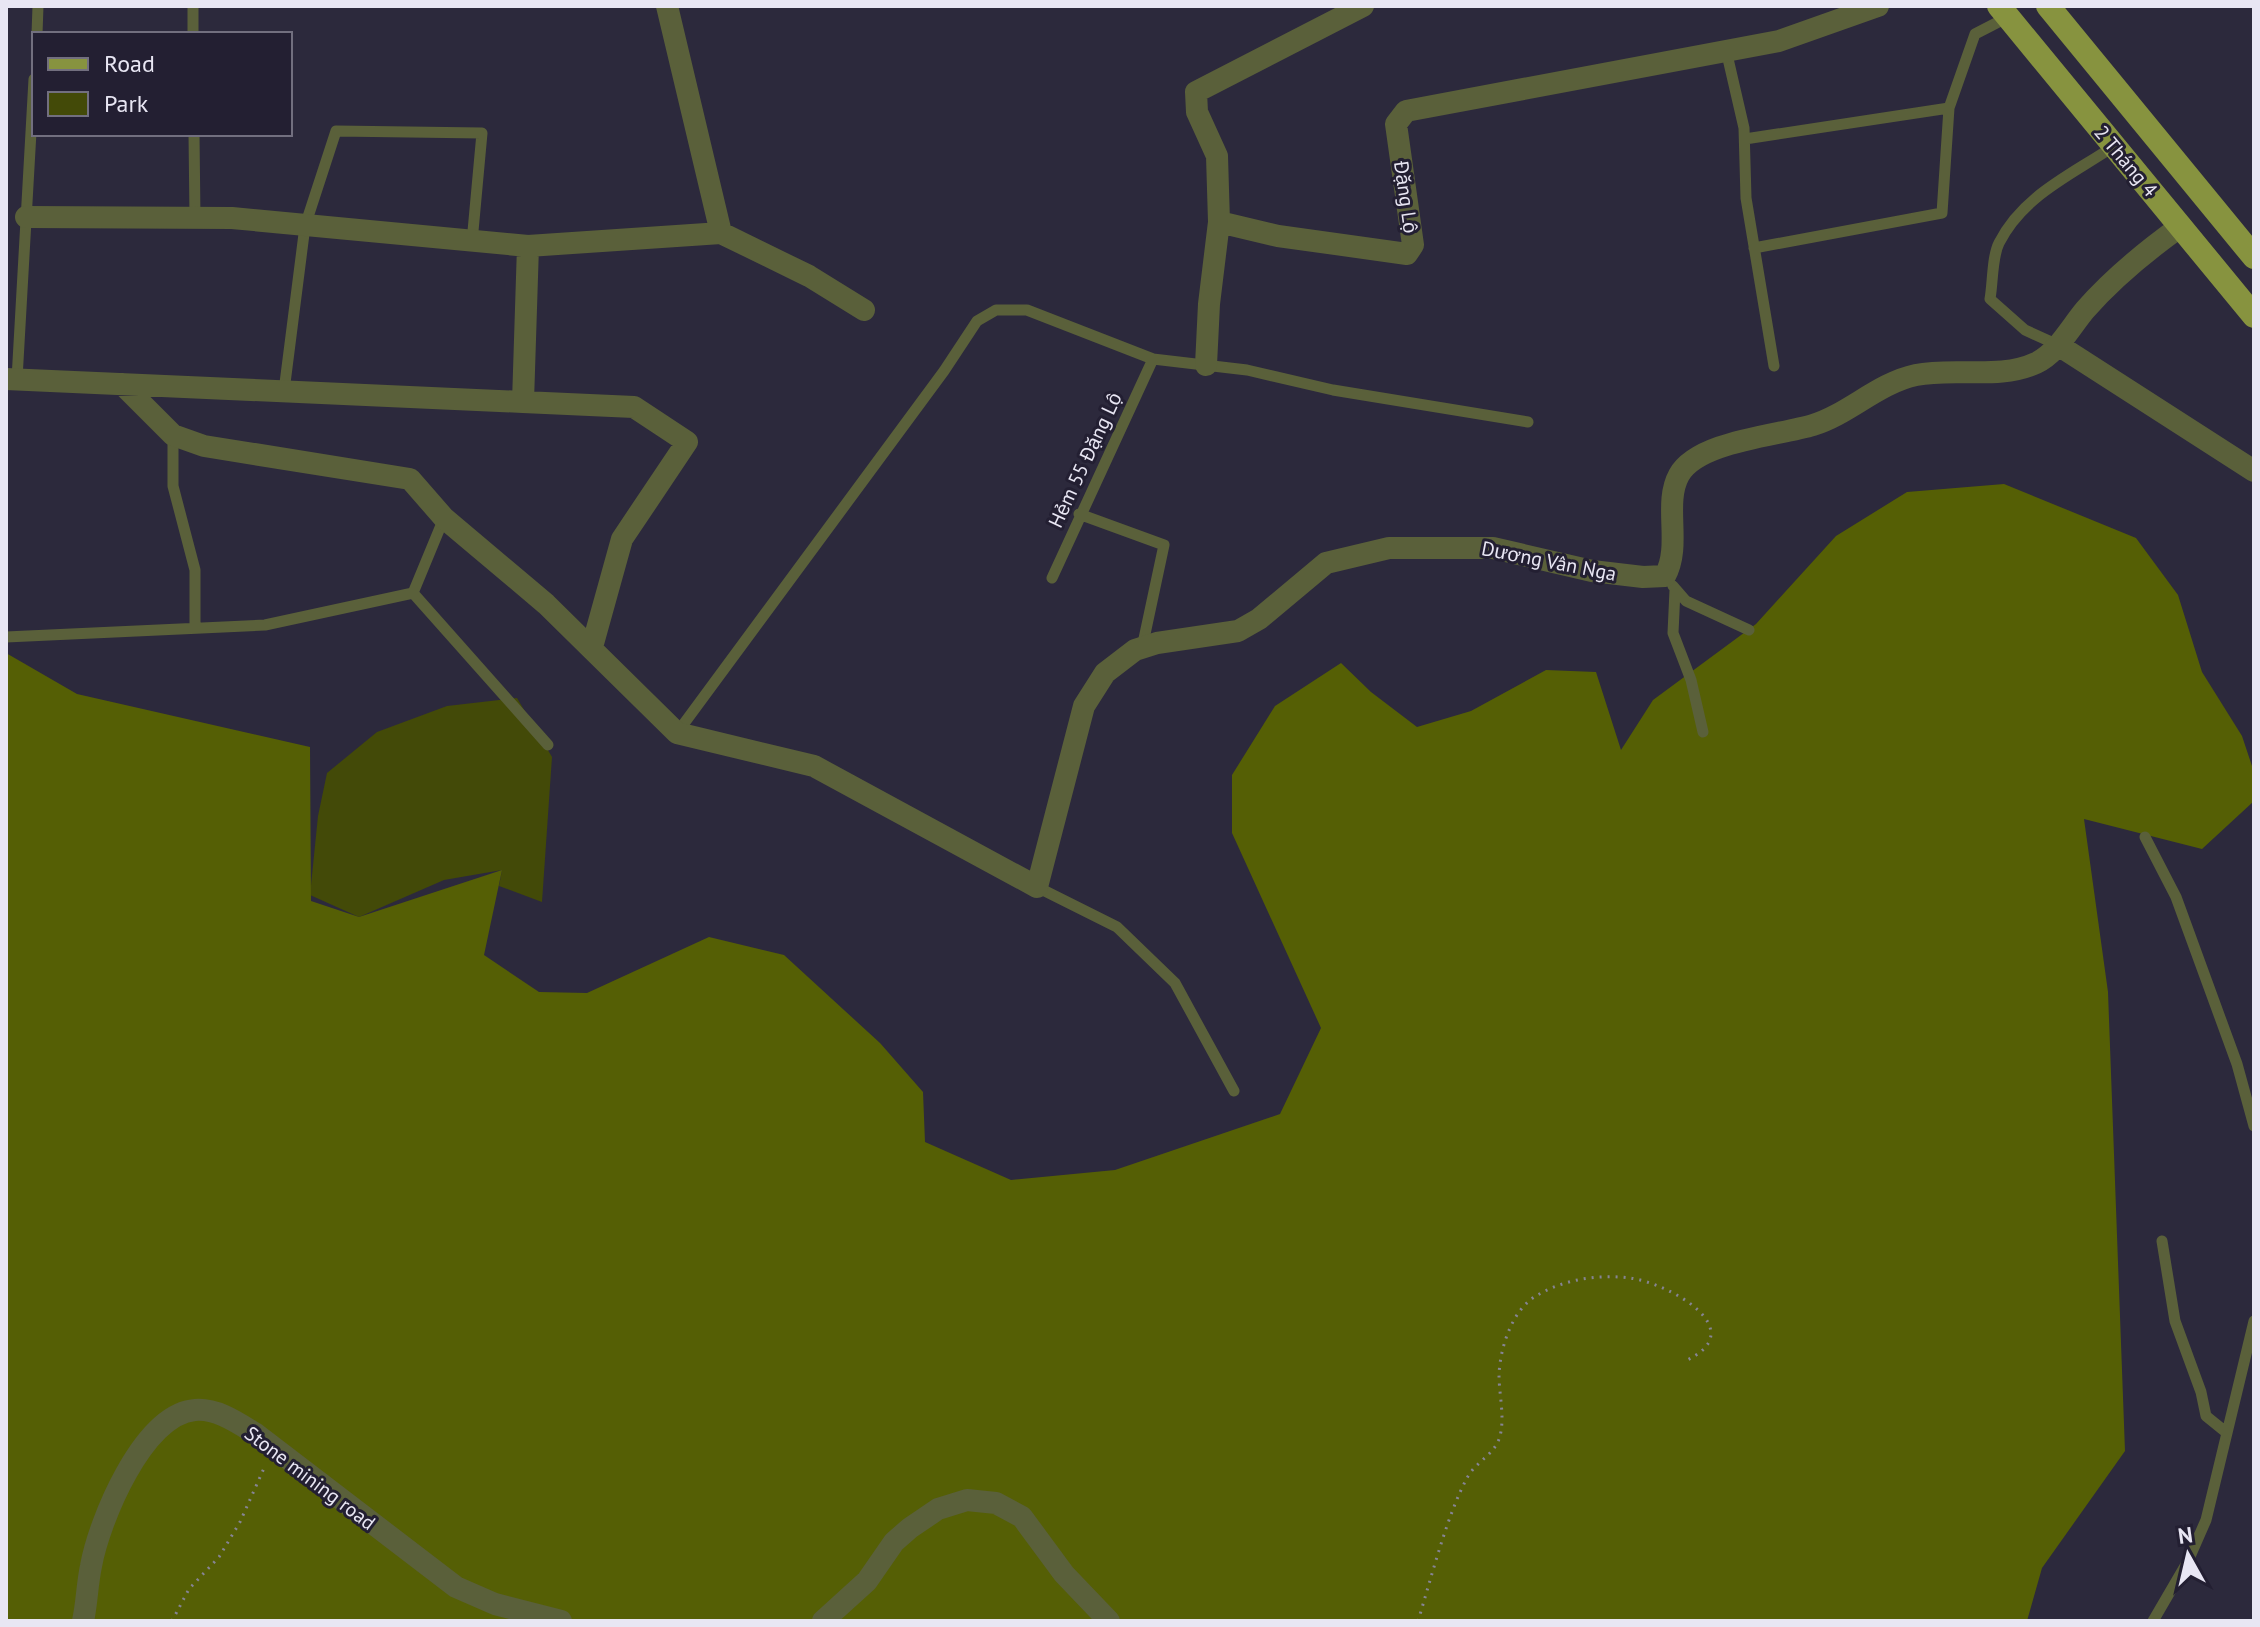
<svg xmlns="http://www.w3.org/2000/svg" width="2260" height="1627" font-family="'PT Sans',sans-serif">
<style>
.green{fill:#434a08}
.forest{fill:#555f05}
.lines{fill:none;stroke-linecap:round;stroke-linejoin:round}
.path{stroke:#868494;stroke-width:3;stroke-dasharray:2 6;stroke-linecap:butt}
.lane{stroke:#5a603a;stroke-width:11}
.street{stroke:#5a603a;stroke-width:22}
.primary{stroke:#87933f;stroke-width:24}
.labels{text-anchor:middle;stroke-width:6;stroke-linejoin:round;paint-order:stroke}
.street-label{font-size:20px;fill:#e8e6f3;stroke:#231f32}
</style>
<rect width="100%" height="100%" fill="#2c293c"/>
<!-- green -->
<path class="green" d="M517 698 552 757 542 902 499 886 502 870 444 880 359 917 310 895 318 816 327 773 377 732 447 706Z"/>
<!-- forest -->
<path class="forest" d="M2004 484 2136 538 2178 595 2202 672 2242 736 2254 772V801L2202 849 2084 819 2108 992 2125 1451 2042 1568 2027 1621H6V653L77 694 310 747 311 901 359 917 502 870 484 955 539 992 587 993 709 937 784 955 880 1043 923 1092 925 1142 1011 1180 1115 1170 1280 1114 1321 1028 1232 833V775L1275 706 1341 663 1371 692 1417 727 1471 711 1546 670 1596 672 1621 750 1653 700 1756 624 1836 536 1907 492Z"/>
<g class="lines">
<!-- path -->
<path class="path" d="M172 1621 189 1589 219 1557 240 1522 265 1466
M1418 1621C1431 1579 1447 1515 1467 1478 1476 1461 1495 1455 1500 1436 1505 1417 1499 1394 1499 1375 1500 1348 1512 1310 1536 1296 1564 1279 1599 1274 1630 1278 1668 1283 1754 1330 1685 1361"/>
<!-- lane -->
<path class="lane" d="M193 6V34
M37 34 38 6
M1726 50 1744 128 1746 198 1774 366
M194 134 195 218
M1745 139 1949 108 1975 34 2008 17
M1754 248 1942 213 1949 108
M2058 345 2025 330 1990 299C1993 282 1992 257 1999 243 2023 195 2073 174 2114 146
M17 379 34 79
M284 391 305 226 336 131 482 133 472 242
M173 435V486L195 570V628
M1079 514 1164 545 1142 648
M1052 578 1153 359
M1673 586 1686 601 1749 630
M1675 590 1673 633 1691 680 1703 732
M413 593 444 518
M6 637 265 625 413 593 548 745
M677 733 944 371 977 321 996 310H1027L1153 359 1247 370 1333 390 1528 422
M2145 837 2176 897 2237 1064 2254 1126
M1037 887 1117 927 1175 983 1234 1091
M2162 1241 2175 1321 2201 1392 2206 1416 2227 1433
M2153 1621 2188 1561 2206 1520 2254 1321"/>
<!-- street -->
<path class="street" d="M1363 6 1196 92 1197 112 1217 156 1219 222 1278 236 1407 254 1413 245 1396 124 1406 111 1779 41 1878 6
M26 217 232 218 528 246
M721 233 809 276 864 310
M2058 345 2254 471
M1206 365 1209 304 1219 222
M6 379 523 402 528 246 721 233 667 6
M122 384 173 435 204 446 410 479 444 518 546 604 677 733 814 766 1037 887 1084 706 1105 673 1135 650 1157 643 1238 631 1259 619 1326 563 1389 548H1493L1592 571 1643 577 1665 576C1682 545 1663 504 1679 475 1698 441 1777 436 1813 425 1849 414 1878 383 1916 375 1954 367 2000 380 2036 363 2057 353 2070 328 2085 310 2113 278 2146 251 2181 226
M523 402 634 407 687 442 622 539 592 647
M83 1621C87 1603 87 1585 91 1566 99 1521 143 1414 195 1410 217 1408 238 1423 256 1434L456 1587 495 1604 561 1621
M823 1621 867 1581 894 1542 910 1528 938 1509 967 1500 996 1503 1022 1517 1064 1574 1109 1621"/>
<!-- primary -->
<path class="primary" d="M1999 6 2254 316
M2048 6 2254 257"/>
</g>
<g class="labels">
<!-- street labels -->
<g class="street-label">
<text transform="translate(2126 161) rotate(50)" y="7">2 Tháng 4</text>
<text transform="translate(1406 197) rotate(82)" y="7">Đặng Lộ</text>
<text transform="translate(1085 460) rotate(-65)" y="7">Hẻm 55 Đặng Lộ</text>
<text transform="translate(1549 561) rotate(11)" y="7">Dương Vân Nga</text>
<text transform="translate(310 1478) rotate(37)" y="7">Stone mining road</text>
</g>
</g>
<!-- border -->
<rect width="2260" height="1627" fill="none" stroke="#e8e6f3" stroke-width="16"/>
<!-- legend -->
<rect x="32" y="32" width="260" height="104" fill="#231f32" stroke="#726f7f" stroke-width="2"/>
<rect x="48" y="58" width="40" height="12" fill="#87933f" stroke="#726f7f" stroke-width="2"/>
<text x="104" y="72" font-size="24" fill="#e8e6f3">Road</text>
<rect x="48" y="92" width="40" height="24" fill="#434a08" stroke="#726f7f" stroke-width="2"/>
<text x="104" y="112" font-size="24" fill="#e8e6f3">Park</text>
<!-- north arrow -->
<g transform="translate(2188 1555) rotate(352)" stroke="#231f32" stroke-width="6" paint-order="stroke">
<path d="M0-6L14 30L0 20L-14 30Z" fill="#e8e6f3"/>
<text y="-12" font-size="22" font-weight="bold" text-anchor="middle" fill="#e8e6f3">N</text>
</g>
</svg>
